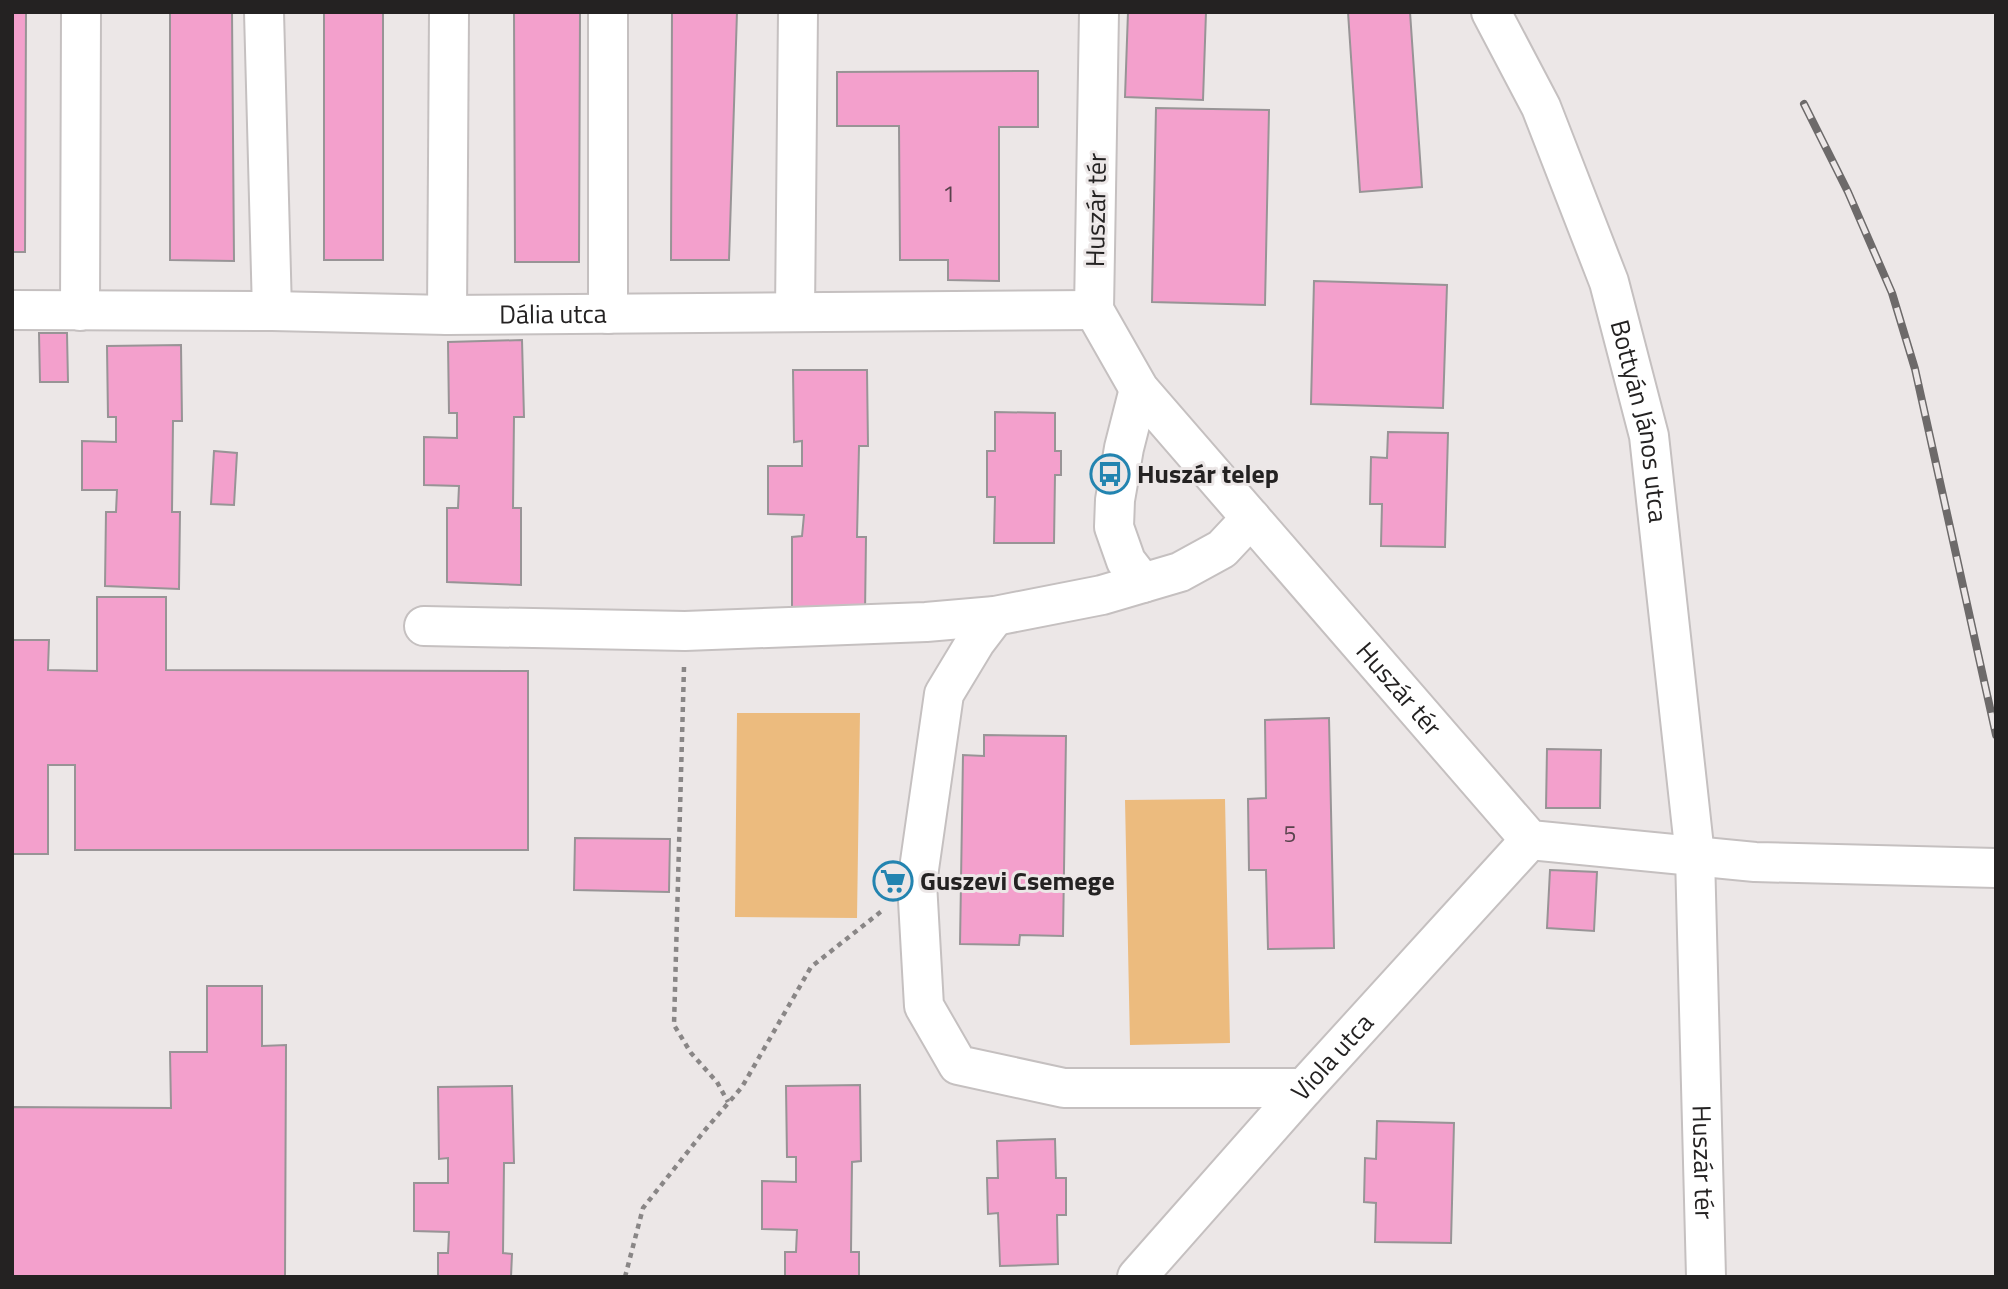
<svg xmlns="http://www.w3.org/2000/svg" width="2008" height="1289" font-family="'Titillium Web',sans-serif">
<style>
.green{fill:#ecbb7e}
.building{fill:#f3a0cc;stroke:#989496;stroke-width:2}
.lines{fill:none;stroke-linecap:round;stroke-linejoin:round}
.minor-casing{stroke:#c5c0c0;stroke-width:42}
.path{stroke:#898686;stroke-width:4.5;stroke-dasharray:5 5;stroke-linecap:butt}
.minor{stroke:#fff;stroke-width:38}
.rail-casing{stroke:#6d6a6a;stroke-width:8}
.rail{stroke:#ece7e7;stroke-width:5;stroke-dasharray:16;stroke-linecap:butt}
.labels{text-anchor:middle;stroke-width:6;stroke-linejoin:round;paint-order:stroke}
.number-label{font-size:23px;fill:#58424c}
.street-label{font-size:26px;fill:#242222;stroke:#ece7e7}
.poi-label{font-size:26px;font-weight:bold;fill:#242222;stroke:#ece7e7;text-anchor:start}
</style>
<rect width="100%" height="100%" fill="#ece7e7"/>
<!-- green -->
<path class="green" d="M737 713H860L857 918 735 917Z
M1225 799 1230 1043 1130 1045 1125 800Z"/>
<!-- building -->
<path class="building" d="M12 12H26L25 252H12Z
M170 12H232L234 261 170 260Z
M324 12H383V260H324Z
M514 12H580L579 262H515Z
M672 12H737L729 260H671Z
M1128 12H1206L1203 100 1125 97Z
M1348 12H1410L1422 187 1360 192Z
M1038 71V127H999V281L948 280V260H900L899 126H837V72Z
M1156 108 1269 110 1265 305 1152 302Z
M1314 281 1447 285 1443 408 1311 404Z
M39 333H67L68 382H40Z
M522 340 524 417H514L513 508H521V585L447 582V508H458L459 486 424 485V437L457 438V413H449L448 342Z
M181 345 182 421H173L172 512H180L179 589 105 586 106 512H116L117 490H82V441L116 442V417H108L107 346Z
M793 370H867L868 446H859L857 537H866L865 614 792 611V537L802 536 804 515 768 514V466H802V441L794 442Z
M995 412 1055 413V451H1061V475H1055L1054 543H994L995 497H987V451H995Z
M1388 432 1448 433 1445 547 1381 546 1382 504H1370L1371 457 1387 458Z
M214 451 237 453 234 505 211 504Z
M97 597H166V670L528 671V850H75V765H48V854H12V640H49L48 670 97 671Z
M1329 718 1334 948 1268 949 1266 870H1249L1248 799 1266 798 1265 720Z
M984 735 1066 736 1063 936 1020 935 1019 945 960 944 963 755 984 756Z
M1547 749 1601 750 1600 808H1546Z
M575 838 670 839 669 892 574 890Z
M1550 870 1597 872 1594 931 1547 928Z
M207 986H262V1046L286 1045 285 1277H12V1107L171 1108 170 1052H207Z
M860 1085 861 1161 852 1162 851 1252H859V1277H785V1252H796L797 1230 762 1229V1181L796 1182V1157H787L786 1086Z
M512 1086 514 1163H504L503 1253 512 1254 511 1277H438V1253H448L449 1232 414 1231V1183H448V1158L439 1159 438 1087Z
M1377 1121 1454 1123 1451 1243 1375 1242 1376 1203 1364 1202 1365 1158 1376 1159Z
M1055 1139 1056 1178H1066V1215H1057L1058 1264 1000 1266 998 1213 988 1214 987 1178H998L997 1141Z"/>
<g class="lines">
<!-- minor casing -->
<g class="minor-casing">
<g id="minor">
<path d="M264 12 272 311"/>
<path d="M608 12V314"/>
<path id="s1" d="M1099 12 1094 310 1139 389 1530 840 1755 862 1996 868"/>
<path id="s2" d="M1491 12 1541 107 1609 282 1649 436 1695 856 1706 1277"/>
<path id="s3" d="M12 310 272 311 447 315 1094 310"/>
<path d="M80 311 81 12"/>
<path d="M795 312 798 12"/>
<path d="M447 315 449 12"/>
<path d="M1139 389 1124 448 1115 500 1114 527 1126 561 1143 583"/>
<path d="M995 616 976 641 944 694 917 883 924 1006 958 1065 1064 1088H1304"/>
<path d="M424 626 685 631 926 622 995 616 1102 595 1180 572 1222 549 1251 518"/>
<path id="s4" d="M1137 1277 1304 1088 1530 840"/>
</g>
</g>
<!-- path -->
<path class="path" d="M684 667 674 1025 691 1053 717 1082 728 1102
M625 1277 643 1208 705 1130 742 1087 811 967 883 910"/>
<!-- minor -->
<use href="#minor" class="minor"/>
<!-- rail casing -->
<g class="rail-casing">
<path id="rail" d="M1804 104 1848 192 1892 293 1915 369 1996 735"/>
</g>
<!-- rail -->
<use href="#rail" class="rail"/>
</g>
<!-- icons -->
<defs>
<g id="bus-ring" transform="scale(2.0125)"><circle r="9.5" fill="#ece7e7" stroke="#2384b0" stroke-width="1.5"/><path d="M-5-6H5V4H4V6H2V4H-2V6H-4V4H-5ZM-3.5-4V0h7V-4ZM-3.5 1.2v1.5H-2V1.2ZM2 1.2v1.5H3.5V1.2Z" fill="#2384b0"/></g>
<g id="supermarket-ring" transform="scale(2.0125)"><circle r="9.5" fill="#ece7e7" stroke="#2384b0" stroke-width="1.5"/><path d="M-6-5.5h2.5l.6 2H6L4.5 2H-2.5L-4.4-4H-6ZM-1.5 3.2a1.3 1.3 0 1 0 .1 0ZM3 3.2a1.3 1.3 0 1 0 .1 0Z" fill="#2384b0"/></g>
</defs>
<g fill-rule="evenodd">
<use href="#bus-ring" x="1110" y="474"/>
<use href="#supermarket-ring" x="893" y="881"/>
</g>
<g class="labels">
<!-- number labels -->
<g class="number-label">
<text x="949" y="202">1</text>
<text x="1290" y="842">5</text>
</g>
<!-- street labels -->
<g class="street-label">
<text transform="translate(1096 210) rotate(-89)" y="9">Huszár tér</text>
<text dy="9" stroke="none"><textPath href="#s3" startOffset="541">Dália utca</textPath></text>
<text dy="9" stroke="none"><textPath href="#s2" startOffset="438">Bottyán János utca</textPath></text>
<text dy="9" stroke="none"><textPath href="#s1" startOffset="786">Huszár tér</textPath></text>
<text dy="9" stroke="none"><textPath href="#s4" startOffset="294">Viola utca</textPath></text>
<text dy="9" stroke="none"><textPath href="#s2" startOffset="1183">Huszár tér</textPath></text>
</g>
<!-- poi labels -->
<g class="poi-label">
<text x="1137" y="483">Huszár telep</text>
<text x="920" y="890">Guszevi Csemege</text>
</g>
</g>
<!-- border -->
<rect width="2008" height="1289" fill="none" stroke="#242222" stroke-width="28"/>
</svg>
